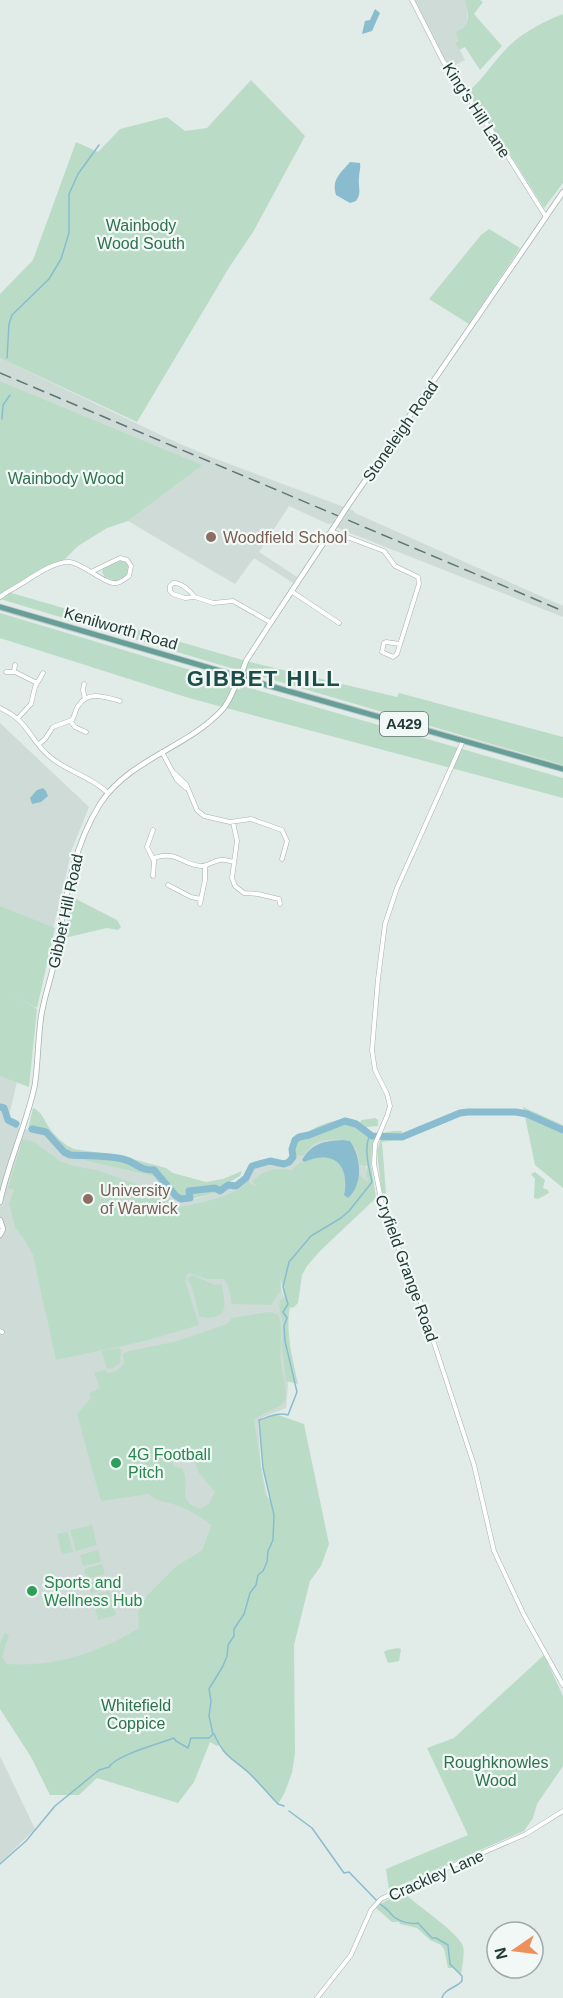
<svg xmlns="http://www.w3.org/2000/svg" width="563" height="1998" font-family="Arial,sans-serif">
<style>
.built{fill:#cfdbd7}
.green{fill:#badcc7;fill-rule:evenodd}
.water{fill:#8abccf}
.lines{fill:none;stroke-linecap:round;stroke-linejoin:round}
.stream{stroke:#8abccf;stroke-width:1.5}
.river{stroke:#8abccf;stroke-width:7}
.minor-casing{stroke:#a4b3af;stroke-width:5}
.tertiary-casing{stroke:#a4b3af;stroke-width:6}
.primary-casing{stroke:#c1c8c7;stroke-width:7}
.minor{stroke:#fff;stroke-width:4}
.tertiary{stroke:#fff;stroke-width:4.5}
.primary{stroke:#669f97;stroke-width:5}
.rail{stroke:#5c7773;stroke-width:1.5;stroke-dasharray:12 6;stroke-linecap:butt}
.tertiary-bridge-casing{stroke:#a4b3af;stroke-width:6;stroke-linecap:butt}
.tertiary-bridge{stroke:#fff;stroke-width:4.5}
.education-dot{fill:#8d6e63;stroke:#f1f8f5;stroke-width:2}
.leisure-dot{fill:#2e9e5b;stroke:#f1f8f5;stroke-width:2}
.labels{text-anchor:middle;stroke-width:4.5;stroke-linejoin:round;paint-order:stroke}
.shield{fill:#f1f8f5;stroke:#607470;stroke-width:1.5}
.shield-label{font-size:15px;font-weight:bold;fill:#223b37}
.street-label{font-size:16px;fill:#223b37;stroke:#f1f8f5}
.park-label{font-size:16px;fill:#2d714f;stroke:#f1f8f5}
.education-label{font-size:16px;fill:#785e54;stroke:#f1f8f5;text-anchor:start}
.leisure-label{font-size:16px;fill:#27864d;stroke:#f1f8f5;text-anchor:start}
.district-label{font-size:22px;font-weight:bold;letter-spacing:1.5px;fill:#1e4c46;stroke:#f1f8f5}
</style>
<rect width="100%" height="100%" fill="#e1ebe8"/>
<!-- built -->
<path class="built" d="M412 0H465L467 5V23L456 43 465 60 450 68 443 61Z
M0 358 169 439 211 457 344 507 343 509 347 511 349 509 353 510 355 513 563 606V617L340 529 337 527V524L334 523 328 524 289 506 259 552 297 577 293 583 254 558 235 584 128 521 203 465 0 381Z
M0 723 89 807 72 849 8 1120 15 1126 42 1134 65 1156 152 1176 174 1198 182 1201 191 1200 221 1192 228 1187H236L247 1179 254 1169 261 1166 270 1163 284 1165 290 1163 294 1157V1150L297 1141 345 1124 363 1154 368 1178 366 1187 283 1272 281 1287 284 1299 283 1330 288 1385 286 1408 261 1418 258 1422 261 1466 271 1514 211 1525 202 1550 176 1566 147 1595 141 1604 140 1628 109 1646 68 1660 0 1670Z
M0 1756 35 1829 0 1863Z"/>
<!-- green -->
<path class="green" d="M465 0H480L483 2 474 14 502 46 480 70 465 47 459 50 455 43 458 41 456 32C459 30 463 29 465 26 470 21 467 6 465 0Z
M563 14V183L544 208 503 143 471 97 469 91C485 77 495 59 510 45 525 31 545 21 563 14Z
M251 80 305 136 253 232 230 266 137 422 0 358V294L33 260 76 142 98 152 120 129 167 117 185 131 207 128Z
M489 229 520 248 469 324 429 299 481 235Z
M0 381 203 465 128 521 107 528 78 546 61 563 8 592 246 661 397 697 399 693 563 737V765L260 676 254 673 234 669 0 599Z
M119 560 126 562 130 570 126 576 116 581 105 577 102 572 103 569Z
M0 613 227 681 232 688 239 690 243 686 563 778V798L189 698 0 638Z
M72 897 117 920 121 927 118 930 107 928 64 938Z
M0 906 55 928 37 1008 11 993 37 1009 29 1087 0 1076Z
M523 1107 563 1125V1188L535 1165Z
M33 1108C42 1112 43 1118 48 1126 55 1136 64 1145 74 1149L125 1157 166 1168 173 1173 206 1182 223 1179 242 1171 240 1176 223 1186 221 1192 182 1201 174 1198 152 1176 65 1156 42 1134 28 1130Z
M349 1118 360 1122 362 1120 375 1118 378 1120V1126L367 1127 369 1132 374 1133 371 1164 376 1198 320 1251 307 1266 302 1275 298 1303 293 1308 290 1307C285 1332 293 1360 298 1384L286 1381 282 1348 283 1323 279 1307 280 1301 284 1298C284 1289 281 1281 280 1271L281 1290 271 1305 232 1304 228 1285 224 1279H207L189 1273 186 1276 185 1280 199 1325 141 1342 56 1360 33 1255 24 1239 15 1227 9 1203 14 1190 8 1188 23 1139 34 1142 60 1161 74 1166 96 1170 163 1193 170 1198 173 1206C183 1209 228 1196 238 1190 242 1187 245 1183 249 1180L250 1184 256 1186 252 1181C267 1169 273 1168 292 1170 298 1162 306 1159 317 1158 322 1158 330 1157 336 1159 347 1165 345 1185 344 1195L348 1198 358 1184 359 1174 367 1182 368 1178 366 1176 367 1166 360 1165 356 1149 350 1141C339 1139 323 1138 314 1144 310 1147 307 1152 303 1156L296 1155 294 1150C302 1128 327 1122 349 1118Z
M393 1131H402V1137L398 1140 382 1142 386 1193 382 1196 377 1151 383 1133Z
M535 1172 545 1180 543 1188 548 1190 549 1193 538 1199 534 1198 535 1179 531 1174Z
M192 1275 215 1285 222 1284C222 1291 226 1302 224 1308 222 1319 206 1319 199 1316L192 1287 187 1279Z
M270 1312C275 1313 279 1314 280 1320 283 1334 279 1349 281 1363 282 1374 288 1389 285 1400 282 1408 261 1413 254 1420L265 1494 270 1500 263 1468 259 1420 275 1414 304 1424 329 1544 321 1566 310 1581 294 1645 295 1753 292 1773 284 1794 278 1804 248 1773 222 1751 221 1744 217 1746 210 1742 194 1782 178 1803 97 1778 79 1795H50L31 1757 0 1709V1643L5 1633 9 1635 2 1657 7 1664C56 1667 98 1653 139 1628L138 1612 147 1595 176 1566 202 1550 211 1525C201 1517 188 1509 176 1505 164 1500 160 1504 149 1494L102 1501 100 1498 77 1414 91 1398 89 1393 100 1388 94 1373 105 1370 108 1373C115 1372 120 1369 124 1363L123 1354 129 1351 174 1342 227 1324 232 1318ZM189 1445 199 1473 215 1492 209 1504 200 1509C173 1499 193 1486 182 1468L175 1467 169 1454Z
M119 1348 121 1350 120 1363 112 1369 107 1368 101 1351Z
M92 1525 97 1545 76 1551 70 1530Z
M68 1532 73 1552 62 1554 57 1534Z
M98 1550 101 1562 83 1566 80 1555Z
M102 1564 105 1574 87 1579 84 1569Z
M105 1577 108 1588 91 1593 88 1582Z
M109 1591 112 1602 94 1607 91 1596Z
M113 1603 116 1615 98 1620 95 1608Z
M398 1648 401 1649 399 1661 388 1663 384 1652 387 1650Z
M544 1655 563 1696V1766L537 1804 533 1818 524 1831 389 1890 386 1869 468 1835 427 1748 454 1738Z
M403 1892C415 1904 459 1933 463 1946 465 1954 462 1967 461 1975L453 1968H448L444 1949 441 1945 430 1940 417 1928 400 1924 399 1922H392L376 1908 380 1904Z"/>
<!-- water -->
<path class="water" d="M375 9 380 13 372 31 362 34 365 21 370 20Z
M350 162 360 163C361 169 359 172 359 178 358 187 362 193 356 201L350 203 336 195C331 179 341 173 350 162Z
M43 788 46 791 48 796 41 802 32 804 30 798 37 790Z
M343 1140 350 1141C361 1156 364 1184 348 1198L344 1195C350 1165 334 1149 304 1162L302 1160C312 1143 324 1141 343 1140Z"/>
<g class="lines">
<!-- stream -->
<path class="stream" d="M7 358 9 324 12 315 49 279 61 259 69 233V194L78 174 99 145
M2 419 3 405 10 395
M214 1734C224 1756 230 1757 248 1772 259 1782 268 1794 278 1804L284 1806
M289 1811 312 1828 344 1873 349 1872 381 1905C387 1908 388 1911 393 1916 398 1921 411 1925 418 1923L432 1938H436L448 1945 450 1964 462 1976V1981C456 1988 444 1989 442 1998
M0 1864 26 1841 55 1806 99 1770 109 1767C116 1755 159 1744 174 1738L176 1741 188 1748 191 1738H209L213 1734 209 1716 211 1701 209 1689 223 1666 227 1656 228 1645 234 1636V1629L244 1614 250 1593 256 1585 258 1575 263 1571 267 1562 268 1551 273 1540 274 1515 263 1468 259 1420C269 1417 278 1412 288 1415L297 1392 285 1341 284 1326 287 1318 283 1312 288 1304 283 1287 289 1262 311 1236 341 1218 349 1211 372 1182C369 1168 364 1151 369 1136H372"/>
<!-- river -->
<path class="river" d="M0 1107 4 1108 8 1120 16 1124
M32 1129 46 1132 64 1152 70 1155C88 1156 106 1155 123 1159 136 1162 137 1170 154 1170L176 1196 181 1199 190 1198 189 1191 215 1188 220 1191 228 1185 236 1186 246 1178 252 1166 270 1161 284 1164 289 1162 293 1157 292 1149 295 1140 299 1137 309 1135 345 1121 356 1124 372 1136 402 1137 460 1113 468 1112H516L527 1114 563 1130"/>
<!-- minor casing -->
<g class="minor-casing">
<path id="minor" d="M412 0 443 61 497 139 546 217
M331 531 384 551 395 566 418 577 419 584 397 654 393 657 382 652 384 643 386 642 400 644
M291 591 339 623
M0 597 7 592C24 584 52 560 70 562 84 564 105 585 117 583 122 582 126 578 129 576L131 566 127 560 120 558 91 572
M195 597C190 591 182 582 173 583L170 586V591L173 594 185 598 195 597 213 603 233 601 270 622
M14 671 15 665
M6 672H15L37 683
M84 684 83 690 85 699
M0 708C30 722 28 738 49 756 67 772 91 776 108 793
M18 718 31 704 35 687 43 673
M71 722 75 727 86 732
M463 741 397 888 385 924 378 979 372 1050 375 1070 387 1094 390 1106 387 1116 375 1144 374 1164 384 1214 417 1291 474 1465 494 1551 524 1615 563 1685
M39 744 45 739 53 727 72 720C75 716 75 710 78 706 88 690 105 697 120 701
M162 752 177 780 186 788
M173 772 186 784 197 810 204 816 230 822 251 819 282 830 287 841 282 859
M233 822 237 841 232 878 235 886 244 893 258 894 279 899 280 904
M153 830 147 847 154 861 153 876
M154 858C176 850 183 865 201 866 208 866 213 861 220 860 224 859 230 861 234 862
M168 885 191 897 201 899
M200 904 205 880V866
M0 1331 2 1332
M317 1998 351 1955 371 1910 381 1899 422 1879 526 1834 563 1811"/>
</g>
<!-- tertiary casing -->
<g class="tertiary-casing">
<path id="tertiary" d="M345 510 563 192
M242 672 246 661 264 633 336 524
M0 1202C8 1162 27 1124 35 1084 38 1062 38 1039 41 1017 44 997 51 979 55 959 65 905 70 852 100 804 129 759 187 748 222 710 229 703 232 692 237 683
M0 1220 3 1229 0 1235"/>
</g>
<!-- primary casing -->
<g class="primary-casing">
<path id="primary" d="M0 607 234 675 237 672H242L245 675V679L256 682 563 769
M234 675V679L237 683 243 682 245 679"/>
</g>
<!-- minor -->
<use href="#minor" class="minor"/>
<!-- tertiary -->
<use href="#tertiary" class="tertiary"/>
<!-- primary -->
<use href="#primary" class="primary"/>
<!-- rail -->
<path class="rail" d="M0 373 563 611"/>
<!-- tertiary-bridge casing -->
<g class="tertiary-bridge-casing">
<path id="tertiary-bridge" d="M336 524 345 510"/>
</g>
<!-- tertiary-bridge -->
<use href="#tertiary-bridge" class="tertiary-bridge"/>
</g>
<!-- markers -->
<g class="education-dot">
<circle cx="211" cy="537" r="6"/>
<circle cx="88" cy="1199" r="6"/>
</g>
<g class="leisure-dot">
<circle cx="116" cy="1463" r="6"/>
<circle cx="32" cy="1591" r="6"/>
</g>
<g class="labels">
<!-- shield labels -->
<rect class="shield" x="380" y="712" width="48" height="24" rx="4.5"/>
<g class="shield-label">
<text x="404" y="729">A429</text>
</g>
<!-- street labels -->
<g class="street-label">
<text transform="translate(477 110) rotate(57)" y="6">King's Hill Lane</text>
<text transform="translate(400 431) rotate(-55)" y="6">Stoneleigh Road</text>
<text transform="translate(121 628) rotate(16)" y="6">Kenilworth Road</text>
<text transform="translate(65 911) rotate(-78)" y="6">Gibbet Hill Road</text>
<text transform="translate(407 1268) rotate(70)" y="6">Cryfield Grange Road</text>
<text transform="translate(436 1875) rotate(-24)" y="6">Crackley Lane</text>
</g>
<!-- park labels -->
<g class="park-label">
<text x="141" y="231">Wainbody<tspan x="141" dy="18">Wood South</tspan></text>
<text x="66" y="484">Wainbody Wood</text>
<text x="136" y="1711">Whitefield<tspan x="136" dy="18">Coppice</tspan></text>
<text x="496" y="1768">Roughknowles<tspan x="496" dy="18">Wood</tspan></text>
</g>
<!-- education labels -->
<g class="education-label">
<text x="223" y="543">Woodfield School</text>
<text x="100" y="1196">University<tspan x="100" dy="18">of Warwick</tspan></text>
</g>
<!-- leisure labels -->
<g class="leisure-label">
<text x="128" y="1460">4G Football<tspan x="128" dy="18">Pitch</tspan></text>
<text x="44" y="1588">Sports and<tspan x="44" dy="18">Wellness Hub</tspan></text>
</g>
<!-- district labels -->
<g class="district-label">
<text x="264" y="686">GIBBET HILL</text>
</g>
</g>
<!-- north arrow -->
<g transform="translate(515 1950) rotate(256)"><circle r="28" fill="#f1f8f5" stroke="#9eaca9" stroke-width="1.5"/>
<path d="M0-4.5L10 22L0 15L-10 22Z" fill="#ee905c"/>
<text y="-9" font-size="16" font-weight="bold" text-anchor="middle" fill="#223b37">N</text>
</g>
</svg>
